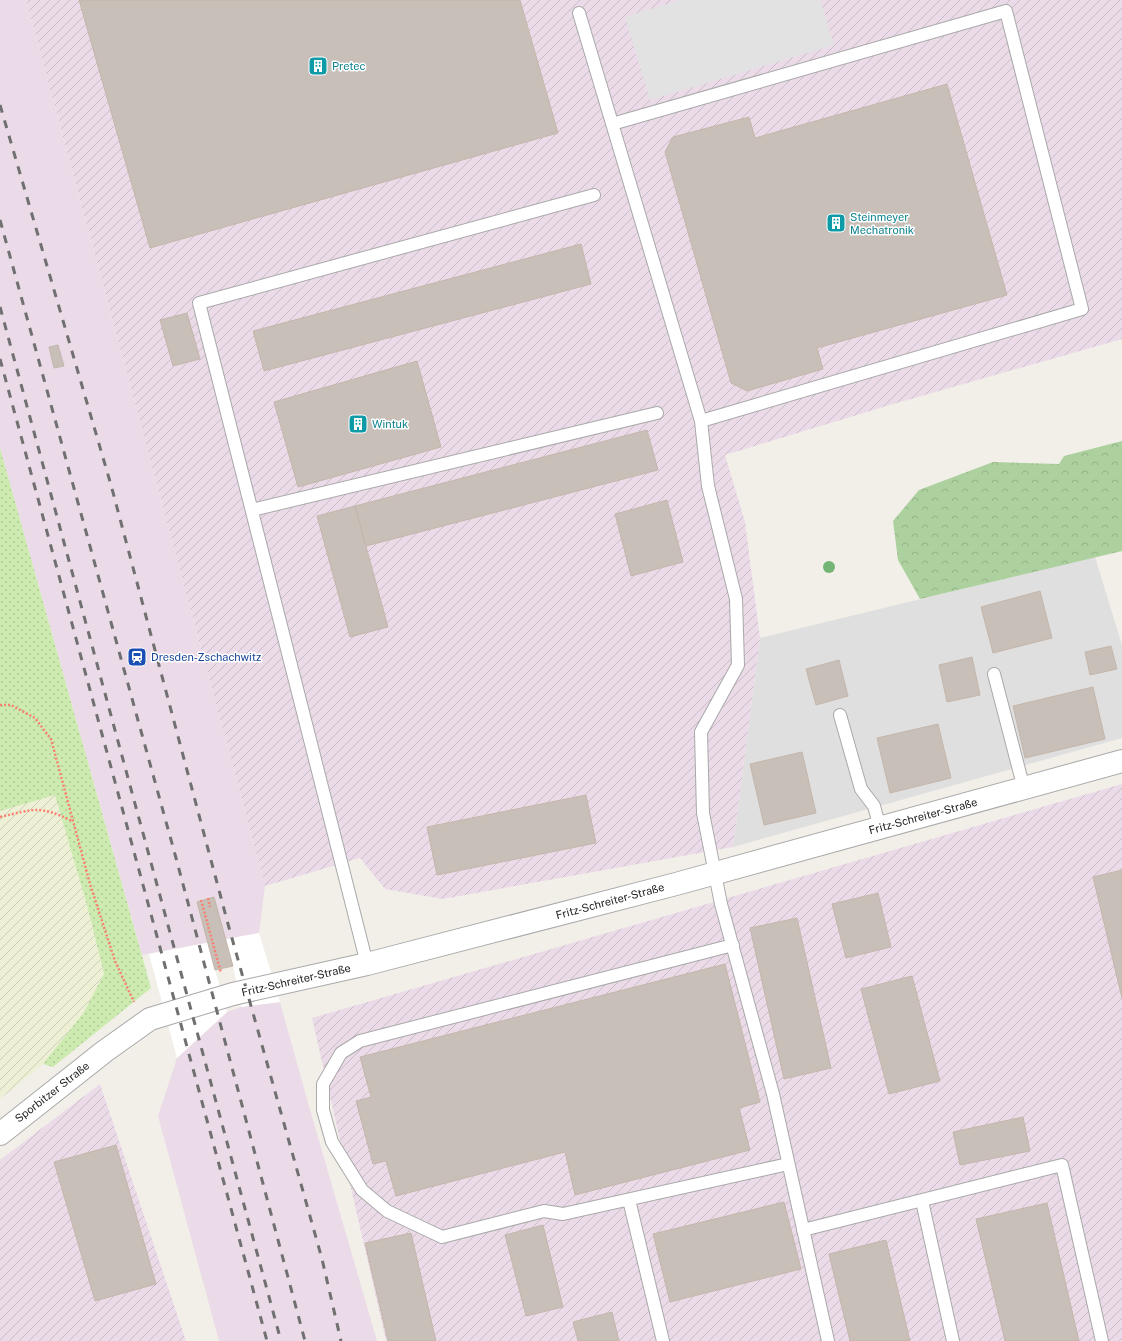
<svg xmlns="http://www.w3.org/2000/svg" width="1122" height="1341" font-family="'Public Sans',sans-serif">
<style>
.residential{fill:#e0dfdf}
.industrial{fill:url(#industrial-furrows)}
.railway{fill:#ebdbe8}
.farmland{fill:url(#farmland-furrows)}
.grass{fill:url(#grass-dots)}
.forest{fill:url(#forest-crowns)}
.parking{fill:#e2e2e2}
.pier{fill:#fff}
.building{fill:#c7bfb8;stroke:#c4b6ab}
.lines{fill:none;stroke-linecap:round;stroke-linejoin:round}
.lane-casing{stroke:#a9a9a9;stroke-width:14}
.street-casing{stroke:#a9a9a9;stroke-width:24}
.path{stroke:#fa8072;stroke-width:2.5;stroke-dasharray:2 2;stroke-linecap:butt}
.lane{stroke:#fff;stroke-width:12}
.street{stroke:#fff;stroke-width:22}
.rail{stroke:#707070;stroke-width:3;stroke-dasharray:8 8;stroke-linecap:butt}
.tree{fill:#74b475}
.labels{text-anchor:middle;stroke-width:3;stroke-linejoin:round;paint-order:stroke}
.culture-label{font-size:11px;fill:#0d838f;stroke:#fff;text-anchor:start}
.transit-label{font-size:11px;fill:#164399;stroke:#fff;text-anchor:start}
.street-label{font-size:11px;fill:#222;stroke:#fff}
</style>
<defs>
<pattern id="industrial-furrows" width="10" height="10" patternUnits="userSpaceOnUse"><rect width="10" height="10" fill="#ebdbe8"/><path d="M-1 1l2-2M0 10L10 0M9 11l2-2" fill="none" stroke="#c9bcc7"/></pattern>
<pattern id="farmland-furrows" width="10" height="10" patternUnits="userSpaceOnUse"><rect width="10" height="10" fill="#eef0d5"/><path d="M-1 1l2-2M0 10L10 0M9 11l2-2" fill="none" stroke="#ccceb7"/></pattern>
<pattern id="grass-dots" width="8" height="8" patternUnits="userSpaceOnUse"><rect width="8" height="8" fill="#cdebb0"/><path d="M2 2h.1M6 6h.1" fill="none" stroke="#b0c997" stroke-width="1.8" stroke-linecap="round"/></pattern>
<pattern id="forest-crowns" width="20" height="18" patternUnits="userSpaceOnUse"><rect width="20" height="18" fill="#add19e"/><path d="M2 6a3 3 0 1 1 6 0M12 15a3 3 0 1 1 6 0" fill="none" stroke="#95b388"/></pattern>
</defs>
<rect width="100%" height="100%" fill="#f2efe9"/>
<!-- residential -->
<path class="residential" d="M1095 557 1122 645V738L733 847 760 638Z"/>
<!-- industrial -->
<path class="industrial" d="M26 0H1122V339L890 405 725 455 745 522 760 638 733 847 443 899 385 889 360 858 265 886Z
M1122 784V1341H386L312 1018Z
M100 1084 186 1341H0V1160Z"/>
<!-- railway -->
<path class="railway" d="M0 0H26L265 886 259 933 142 955 0 448Z
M280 1002 309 1106 377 1341H219L158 1116 177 1058 227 1012 241 1007Z"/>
<!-- farmland -->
<path class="farmland" d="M55 794 88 909 104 974 84 1012 43 1064 0 1099V811Z"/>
<!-- grass -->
<path class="grass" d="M0 448 151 988 53 1067 43 1064 84 1012 104 974 88 909 55 795 0 811Z"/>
<!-- forest -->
<path class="forest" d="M1122 441V551L920 599 898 560 893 521 919 490 993 462 1059 464 1064 456Z"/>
<!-- parking -->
<path class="parking" d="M680 0H820L834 45 650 100 625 17Z"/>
<!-- pier -->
<path class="pier" d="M259 933 280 1002 241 1007 233 966 215 970 227 1012 177 1058 149 954Z"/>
<!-- building -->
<path class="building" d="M79 0H520L558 133 150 248Z
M947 84 1007 295 817 348 823 369 747 391 731 383 665 152 673 137 749 117 755 138Z
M581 244 591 284 264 371 253 331Z
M187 313 200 359 173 366 160 320Z
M58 345 64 366 54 368 49 347Z
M417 361 441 447 298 487 274 402Z
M647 430 658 470 366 546 355 506Z
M667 500 683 562 631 576 615 514Z
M355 506 388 627 350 637 317 516Z
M1040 591 1052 638 993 653 981 607Z
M1111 646 1117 669 1090 675 1085 652Z
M972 657 980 695 947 702 939 665Z
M839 660 848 696 816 705 806 669Z
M1093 687 1105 739 1025 758 1013 706Z
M938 724 951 778 890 793 877 738Z
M802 752 816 813 764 825 750 764Z
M586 795 596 843 437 875 427 827Z
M1122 870V998L1093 877Z
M878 893 891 947 846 958 832 904Z
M214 897 233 966 215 970 197 902Z
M797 918 831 1068 784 1079 750 928Z
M725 964 760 1102 739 1108 750 1150 575 1195 565 1152 396 1196 386 1161 373 1164 356 1101 371 1097 360 1057Z
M912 976 940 1081 889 1094 861 989Z
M1023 1117 1030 1151 960 1165 953 1132Z
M116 1145 156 1284 95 1301 54 1162Z
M784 1202 801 1269 670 1302 653 1234Z
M1047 1203 1079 1341H1005L976 1219Z
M543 1225 563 1307 526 1316 505 1235Z
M411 1233 436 1341H388L365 1243Z
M886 1240 910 1341H850L829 1254Z
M612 1312 619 1341H578L573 1322Z"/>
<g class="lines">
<!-- lane casing -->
<g class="lane-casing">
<path id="lane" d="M579 13 701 421 708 486 736 599 738 665 701 732 703 813 721 904 773 1094 828 1341
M612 124 1006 11 1082 309 701 421
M252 510 657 413
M994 674 1024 789
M840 715 861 789 874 806 880 828
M733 945 360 1041 341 1053 323 1084V1110L332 1142 362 1190 387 1211 442 1237 544 1211 563 1214 788 1164
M367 964 199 303 594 195
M629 1200 663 1341
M922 1201 953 1341
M803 1230 1062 1165 1102 1341"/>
</g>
<!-- street casing -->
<g class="street-casing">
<path id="street" d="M0 1134 105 1051 150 1019 233 994 367 964 676 884 1122 761"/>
</g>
<!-- path -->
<path class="path" d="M0 705H11L35 718 51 739 90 884 115 961 134 1002
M0 817C35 809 39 805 72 821
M208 898 210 907
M201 900 221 973"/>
<!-- lane -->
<use href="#lane" class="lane"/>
<!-- street -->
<use href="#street" class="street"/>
<!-- rail -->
<path class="rail" d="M0 105 111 485 228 924 322 1259 341 1341
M0 220 176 858 305 1341
M0 307 281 1341
M0 359 267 1341"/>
</g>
<!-- trees -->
<circle class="tree" cx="829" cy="567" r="6"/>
<!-- icons -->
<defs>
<g id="building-square" transform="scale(1)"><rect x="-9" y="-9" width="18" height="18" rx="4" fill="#0f9aa8" stroke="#fff"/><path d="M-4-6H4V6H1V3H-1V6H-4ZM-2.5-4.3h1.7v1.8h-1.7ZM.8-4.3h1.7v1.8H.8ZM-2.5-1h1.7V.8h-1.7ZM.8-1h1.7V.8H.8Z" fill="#fff"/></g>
<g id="station-square" transform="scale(1)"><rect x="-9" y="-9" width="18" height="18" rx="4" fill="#1a4fb4" stroke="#fff"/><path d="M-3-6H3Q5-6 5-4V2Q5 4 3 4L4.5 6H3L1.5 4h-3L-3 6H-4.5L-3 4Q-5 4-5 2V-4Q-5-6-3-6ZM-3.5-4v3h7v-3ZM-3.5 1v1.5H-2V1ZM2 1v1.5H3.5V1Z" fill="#fff"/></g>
</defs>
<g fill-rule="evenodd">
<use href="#building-square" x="318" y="66"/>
<use href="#building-square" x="836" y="223"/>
<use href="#building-square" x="358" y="424"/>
<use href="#station-square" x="137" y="657"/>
</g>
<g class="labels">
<!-- culture labels -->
<g class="culture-label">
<text x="332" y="70">Pretec</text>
<text x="850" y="221">Steinmeyer<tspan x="850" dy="13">Mechatronik</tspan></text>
<text x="372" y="428">Wintuk</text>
</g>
<!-- transit labels -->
<g class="transit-label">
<text x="151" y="661">Dresden-Zschachwitz</text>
</g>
<!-- street labels -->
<g class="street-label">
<text transform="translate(923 816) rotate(-15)" y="4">Fritz-Schreiter-Straße</text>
<text transform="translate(610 901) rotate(-15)" y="4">Fritz-Schreiter-Straße</text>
<text transform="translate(296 980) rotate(-13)" y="4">Fritz-Schreiter-Straße</text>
<text transform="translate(52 1092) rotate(-38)" y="4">Sporbitzer Straße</text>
</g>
</g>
</svg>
